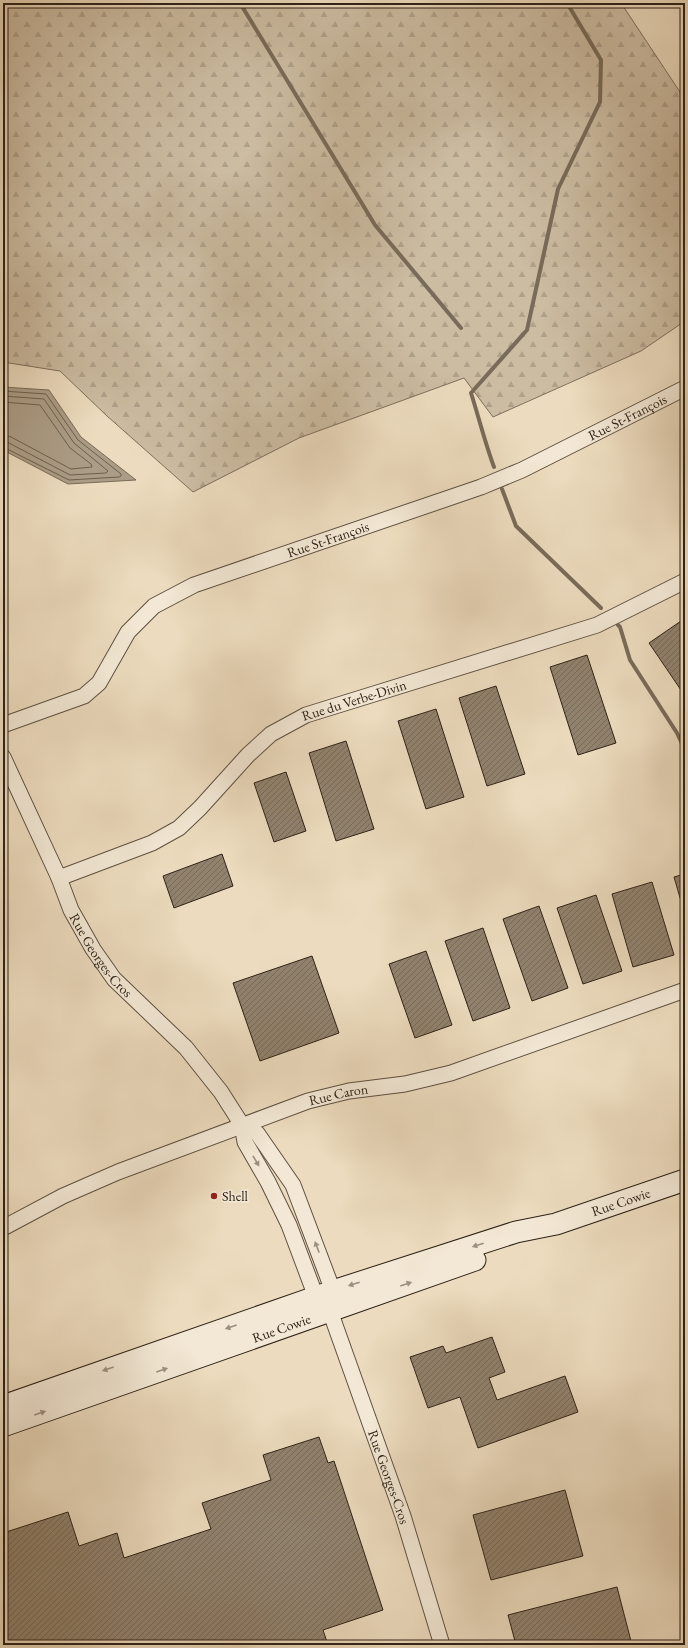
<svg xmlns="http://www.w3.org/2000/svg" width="688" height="1648" font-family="'EB Garamond',serif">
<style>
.forest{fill:url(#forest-firs);stroke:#7d6f5c}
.water{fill:#ab9c85;stroke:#796b59}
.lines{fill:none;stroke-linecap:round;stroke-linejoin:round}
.shore{stroke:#6c5f4e;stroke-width:1}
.stream{stroke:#796b59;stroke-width:4}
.building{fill:url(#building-hatch);stroke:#2e2217}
.minor-casing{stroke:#5e5041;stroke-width:17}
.secondary-casing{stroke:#2e2217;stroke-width:23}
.minor{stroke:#f3e8d5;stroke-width:15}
.secondary{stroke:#f3e8d5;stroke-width:21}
.oneway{fill:#9a8f80}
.poi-dot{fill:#8f2418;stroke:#f3e8d5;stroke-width:1.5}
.labels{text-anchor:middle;stroke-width:3.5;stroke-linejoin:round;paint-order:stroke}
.street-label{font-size:14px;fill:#2e2217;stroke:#f3e8d5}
.poi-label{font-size:14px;fill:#2e2217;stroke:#f3e8d5;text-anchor:start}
</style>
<defs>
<pattern id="forest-firs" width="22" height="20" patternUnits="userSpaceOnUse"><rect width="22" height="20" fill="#ccbca2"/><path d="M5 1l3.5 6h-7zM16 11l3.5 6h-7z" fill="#b0a18b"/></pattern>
<pattern id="building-hatch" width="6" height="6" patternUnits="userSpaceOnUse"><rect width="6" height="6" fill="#91826e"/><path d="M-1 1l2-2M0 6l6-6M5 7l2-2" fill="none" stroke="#776a59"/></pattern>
</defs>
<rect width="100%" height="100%" fill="#ecdbbe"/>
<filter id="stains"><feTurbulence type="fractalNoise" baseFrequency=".005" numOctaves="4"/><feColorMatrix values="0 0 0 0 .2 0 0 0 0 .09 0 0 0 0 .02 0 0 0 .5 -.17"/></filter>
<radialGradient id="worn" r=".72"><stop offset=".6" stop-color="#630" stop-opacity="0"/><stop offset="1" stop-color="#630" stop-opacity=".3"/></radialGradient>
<!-- forest -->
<path class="forest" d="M3 3H621L680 92 685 121V321L641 351 493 417 464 378 299 438 193 492 107 416 60 371 3 362Z"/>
<!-- water -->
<path class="water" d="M3 387 49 390 81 437 136 480 68 484 3 450Z"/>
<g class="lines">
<!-- shore -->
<path class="shore" d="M3 391 46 394 78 440 121 474V476L119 477 69 480 3 447
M3 396 44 399 74 443 108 471 106 473 70 475 9 443 3 442
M3 402 40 405 70 448 91 464 92 467 71 469 11 437 3 435"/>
<!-- stream -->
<path class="stream" d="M240 3 375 225 461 328
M494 467C485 443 479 418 471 393L527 330 558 189 600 102 601 60 567 3
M502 489 516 526 601 608
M618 625 620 627 630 660 677 733 685 750"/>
</g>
<!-- building -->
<path class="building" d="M681 621 685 626V696L649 643Z
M587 655 616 743 578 755 550 667Z
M496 686 525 774 487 786 459 698Z
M436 709 464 797 426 809 398 721Z
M346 741 374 829 336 841 309 753Z
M286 772 306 831 274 842 254 783Z
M222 854 233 886 174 908 163 876Z
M685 874V915L674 877Z
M652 882 674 955 633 967 612 894Z
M596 895 622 971 583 984 557 908Z
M539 906 568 988 532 1001 503 919Z
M483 928 510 1008 473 1021 445 941Z
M426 951 452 1025 415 1038 389 964Z
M312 956 339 1033 260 1061 233 983Z
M492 1337 505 1372 489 1378 497 1400 565 1376 578 1412 478 1448 460 1397 428 1408 410 1357 443 1346 446 1353Z
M319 1437 328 1463 334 1461 383 1610 323 1630 328 1645H3V1533L68 1512 79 1546 117 1533 124 1558 211 1529 202 1503 271 1480 263 1455Z
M565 1490 583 1556 491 1580 473 1515Z
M617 1587 632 1645H516L508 1615Z"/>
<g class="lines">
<!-- minor casing -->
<g class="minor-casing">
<g id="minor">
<path id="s1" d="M3 725 84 696 99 683 128 632 154 606 194 585 481 487 522 470 685 388"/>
<path id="s2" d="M3 757 59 878 71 910 93 949 114 979 186 1048 221 1092 242 1125 245 1142 268 1182 289 1225 316 1297 330 1311 403 1516 442 1645"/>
<path id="s3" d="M59 878 152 843 179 828 200 808 248 755 271 734 306 715 597 625 685 581"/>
<path d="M242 1125 257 1133 293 1185 333 1291 332 1300"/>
<path id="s4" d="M3 1228 63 1196 118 1172 308 1101 349 1091 405 1084 451 1073 685 990"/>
</g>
</g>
<!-- secondary casing -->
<g class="secondary-casing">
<g id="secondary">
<path id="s5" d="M3 1406 333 1291 516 1232 556 1224 685 1180"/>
<path id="s6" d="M3 1426 475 1260"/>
</g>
</g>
<!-- minor -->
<use href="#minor" class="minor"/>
<!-- secondary -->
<use href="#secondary" class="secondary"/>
</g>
<!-- one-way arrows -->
<defs><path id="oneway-solid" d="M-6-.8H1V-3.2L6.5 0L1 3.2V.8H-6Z"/></defs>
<g class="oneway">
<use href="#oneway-solid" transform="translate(256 1161) rotate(59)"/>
<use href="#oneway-solid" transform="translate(478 1245) rotate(162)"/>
<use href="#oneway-solid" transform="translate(317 1247) rotate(-111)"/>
<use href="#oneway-solid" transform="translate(354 1284) rotate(162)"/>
<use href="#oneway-solid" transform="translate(406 1284) rotate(-19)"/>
<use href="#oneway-solid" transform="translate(231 1327) rotate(161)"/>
<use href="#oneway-solid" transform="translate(108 1369) rotate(161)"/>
<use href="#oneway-solid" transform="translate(162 1370) rotate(-19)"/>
<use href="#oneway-solid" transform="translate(40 1413) rotate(-19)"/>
</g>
<!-- markers -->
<circle class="poi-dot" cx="214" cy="1196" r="4"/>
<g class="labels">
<!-- street labels -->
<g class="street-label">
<text dy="5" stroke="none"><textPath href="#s1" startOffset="712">Rue St-François</textPath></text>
<text dy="5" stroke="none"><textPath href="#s1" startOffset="388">Rue St-François</textPath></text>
<text dy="5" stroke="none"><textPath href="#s3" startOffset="352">Rue du Verbe-Divin</textPath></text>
<text dy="5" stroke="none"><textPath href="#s2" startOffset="222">Rue Georges-Cros</textPath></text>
<text dy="5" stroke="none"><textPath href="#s4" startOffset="362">Rue Caron</textPath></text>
<text dy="5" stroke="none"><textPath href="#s5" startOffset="651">Rue Cowie</textPath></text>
<text dy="5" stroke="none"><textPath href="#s6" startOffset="295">Rue Cowie</textPath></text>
<text dy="5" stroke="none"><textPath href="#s2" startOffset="828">Rue Georges-Cros</textPath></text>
</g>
<!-- poi labels -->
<g class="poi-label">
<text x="222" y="1201">Shell</text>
</g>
</g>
<!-- margin -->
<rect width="688" height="1648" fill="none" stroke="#ecdbbe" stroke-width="16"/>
<rect x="4" y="4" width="680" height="1640" fill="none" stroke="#2e2217" stroke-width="2"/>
<rect x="8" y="8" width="672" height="1632" fill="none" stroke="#2e2217"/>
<rect width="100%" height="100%" filter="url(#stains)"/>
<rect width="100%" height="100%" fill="url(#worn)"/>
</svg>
